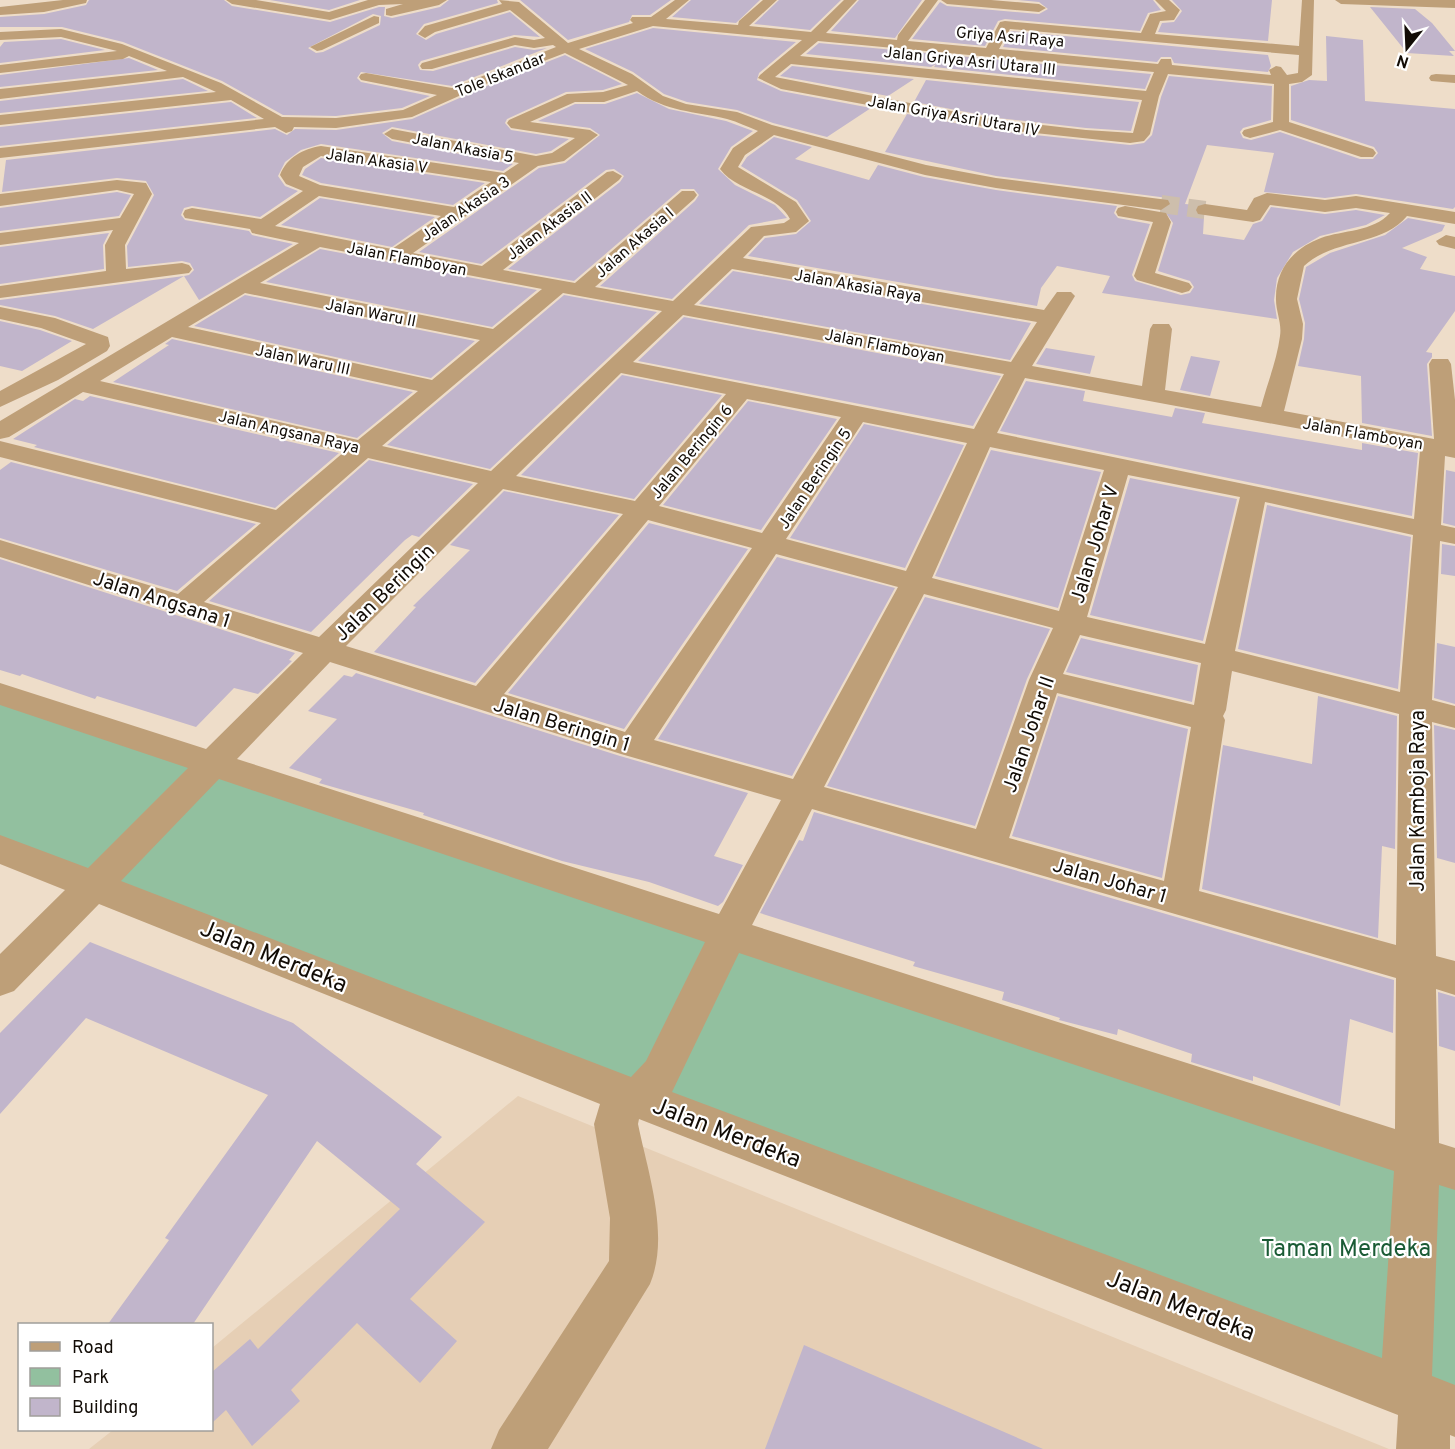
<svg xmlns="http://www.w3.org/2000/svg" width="1455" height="1449" font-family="Overpass,sans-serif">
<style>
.built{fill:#e6cfb5}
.green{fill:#92c09f}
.building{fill:#c1b5cb;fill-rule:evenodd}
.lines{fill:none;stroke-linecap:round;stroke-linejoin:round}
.minor-tunnel{stroke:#cdbeac;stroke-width:18;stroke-dasharray:18 9;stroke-linecap:butt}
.minor{fill:#be9f78;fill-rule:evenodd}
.labels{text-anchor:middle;stroke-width:4.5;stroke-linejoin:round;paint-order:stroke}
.far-street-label{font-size:16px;fill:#120c06;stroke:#fff}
.street-label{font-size:20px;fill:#120c06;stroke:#fff}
.near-street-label{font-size:24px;fill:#120c06;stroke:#fff}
.near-park-label{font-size:24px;fill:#1a5b35;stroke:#fff}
</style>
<rect width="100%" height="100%" fill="#eeddc9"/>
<!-- built -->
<path class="built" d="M518 1096 1389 1449H89L113 1430H212V1348Z"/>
<!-- green -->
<path class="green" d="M0 702 1455 1177V1398L0 843Z"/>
<!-- building -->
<path class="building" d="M89 0H224L232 6 330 22 379 7H385L384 16 392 18 440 7 449 0H497L498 3 424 24 416 34 426 40 436 34 510 12 540 37 514 35 421 61 418 65 420 70 433 71 515 47 534 50 547 48 452 86 361 72 357 78 361 82 430 96 402 108 336 116 283 115 222 81 123 42 62 27H0V17L44 14 86 5ZM373 14 381 16 380 25 323 52 316 53 308 48Z
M270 0H360L329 10Z
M520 0H671L650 15H632L629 22 568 40Z
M691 0H760L736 23 672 17Z
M779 0H841L810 30 754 24Z
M859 0H922L895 38 831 31Z
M1018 0H1153L1161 10 1148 13 1140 31 1005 19 998 21 985 46 912 39 940 2 947 6 1039 14 1048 9 1039 2Z
M1172 0H1272L1268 41 1158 32 1162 23 1174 22 1182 11Z
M1370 7 1415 9 1432 23 1455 51H1449L1454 56 1407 53Z
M653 28 796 42 759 73 757 80 781 91 871 108 827 137 773 123 737 110 687 102 664 94 633 72 585 49Z
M1011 31 1268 55 1271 66 1268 72 1174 63 1171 57H1161L1157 62 1003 47Z
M1326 36 1363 40 1365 101 1455 109V207L1453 209 1356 194 1325 198 1264 192 1274 153 1207 145 1185 204 1196 205V215L1204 217 1203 234 1244 240 1253 224 1262 221 1271 207 1325 214 1356 210 1385 215 1366 225 1320 236 1293 252 1277 278 1274 300 1277 319 1102 293 1110 276 1057 266 1041 288 1037 306 748 256 765 238 796 234 811 221 797 200 741 166 747 157 774 137 812 147 795 159 869 180 878 165 924 177 996 190 1117 206 1114 213 1118 218 1150 224 1132 275 1135 281 1181 295 1190 293 1194 287 1190 281 1158 271 1173 223 1164 210 1172 205 1168 198 996 176 885 152 907 114 998 131 1130 145 1144 143 1152 135 1161 97 1169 76 1272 86 1271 120 1243 128 1240 132 1243 138 1251 140 1280 132 1360 159H1373L1378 153 1374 147 1291 120V86L1309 80 1327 81Z
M61 39 105 50 0 63V47L4 42Z
M819 43 1151 74 1145 89 934 67 936 64 931 67 806 54Z
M565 55 622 84 603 90 566 92 507 119 505 123 511 130 569 139 551 151 536 154 392 127 382 133 392 141 513 164 503 171 321 144 301 150 285 162 278 176 285 186 298 191 260 217 192 206 184 208 181 215 185 220 249 231 252 235 293 244 199 300 184 276 189 275 194 270 190 263 182 261 128 267 127 246 154 195 146 181 117 178 2 192 6 160 275 129 287 135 295 129 336 130 412 119 498 81Z
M129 58 158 70 0 87V75Z
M792 66 914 79 888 96 780 76Z
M183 79 208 91 0 113V101Z
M926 80 1139 102 1131 131 1086 128 998 118 914 102Z
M637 93 669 109 726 121 753 131 731 147 718 169 735 185 775 205 787 218 749 225 672 299 600 286 695 201 699 195 694 189H681L574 281 508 269 620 182 624 176 614 169 606 170 481 264 419 252 539 168 565 163 600 135 590 128 538 121 575 104H605Z
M231 102 257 118 0 146V127Z
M321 158 485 183 453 205 321 183 302 175 305 169Z
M117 192 131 195 119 216 0 231V208Z
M320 198 435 217 392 247 281 225Z
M1408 218 1445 225 1442 231 1402 248 1427 257 1420 269 1455 276V311L1426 352 1432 353V357L1427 364 1432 436 1362 423 1361 376 1298 366 1304 339 1305 323 1299 299 1306 267 1330 253 1385 235Z
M109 233 103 245 104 269 0 284V247Z
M320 249 537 290 492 327 266 282Z
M733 271 1031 323 1010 360 699 304Z
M184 276 93 329 55 316 0 305V300Z
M245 295 475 341 431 378 194 326Z
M564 295 657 312 490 469 387 445Z
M684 317 1001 376 973 426 638 361Z
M0 321 40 330 72 341 22 371 0 366Z
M172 339 413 392 357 438 113 382 169 345 165 344Z
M1046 348 1095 356 1090 374 1036 364Z
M1191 356 1220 361 1210 396 1180 390Z
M622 375 722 395 634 499 521 475Z
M1026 381 1085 391 1083 401 1172 417 1175 408 1205 413 1202 423 1362 450V443L1418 453 1412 516 1000 431Z
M90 396 339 453 275 508 34 447 37 445 13 439 75 399 83 401Z
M748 401 837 419 761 530 663 505Z
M864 424 964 445 905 568 790 538Z
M991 450 1101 472 1058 608 935 576Z
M369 460 473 484 419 537 412 535 405 540 311 632 209 601Z
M11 462 256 524 177 591 0 538V470Z
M1446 470 1455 472V526L1443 523Z
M1130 478 1237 499 1203 641 1090 615Z
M504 491 619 515 475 683 374 652 416 607 413 606 470 550 450 545Z
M1267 505 1411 537 1398 689 1238 649Z
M649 523 748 549 624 729 508 693Z
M1442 544 1455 546V576L1441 574Z
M777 557 895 588 792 776 658 739Z
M0 559 295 653 289 660 292 661 258 694 234 688 196 727 97 696 95 699 22 674 20 676 0 670Z
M925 597 1050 629 1027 679 975 826 827 786Z
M1081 638 1198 665 1192 702 1066 672Z
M1437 643 1455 647V704L1434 698Z
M356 673 620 756 748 793 714 856 743 865 723 902 718 906 649 882 562 861 423 815 424 813 319 783 322 779 289 768 337 719 308 711 344 675 352 677Z
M1058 696 1188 729 1162 878 1012 836Z
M1318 696 1397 716 1395 849 1382 846 1378 938 1202 889 1223 745 1312 764Z
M1434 725 1455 730V863L1437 858Z
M814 812 1394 980 1393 1033 1350 1019 1340 1106 1253 1076V1081L1191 1062 1192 1054 1118 1029 1117 1035 1059 1020 1060 1018 1002 1000 1004 992 913 966 915 962 760 913 799 840 803 841Z
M90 942 293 1023 442 1137 416 1164 485 1222 410 1299 457 1341 420 1383 357 1323 291 1390 300 1401 252 1446 226 1410 212 1423V1372L250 1339 258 1349 400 1209 317 1141 193 1324H108L169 1240 165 1238 268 1095 86 1018 0 1114V1033Z
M1438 992 1455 997V1051L1439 1046Z
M804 1345 1043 1449H765Z"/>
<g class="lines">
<!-- minor-tunnel -->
<path class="minor-tunnel" d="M1161 204 1205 210"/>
<!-- minor -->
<path class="minor" d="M63 0H87L86 3 44 12 0 15V7Z
M226 0H256L329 12 368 0H447L439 5 391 16 386 15V9L403 4 379 5 330 20 232 4Z
M499 0 519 2 568 43 633 23 630 20 632 17H651L675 0H689L666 19 738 25 739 21 763 0H777L749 26 811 32 844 0H857L826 33 897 40 898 35 925 0H938L908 41 986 48 1000 22 1005 21 1141 33 1150 14 1166 11 1155 0H1169L1180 10 1174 20 1160 21 1155 34 1299 46 1302 0H1314L1312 75 1302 82 1289 84V122L1373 149 1376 153 1373 157H1361L1280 130 1250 138 1244 136 1242 133 1244 130 1273 122 1274 84 1168 74 1159 96 1150 134 1144 141 1130 143 998 129 781 89 758 78 760 75 802 40 653 26 579 49 632 74 663 96 686 104 737 112 772 125 926 165 996 178 1168 200 1170 204 1161 210 996 188 925 175 774 135 745 155 738 167 796 202 809 221 796 232 764 236 743 258 1044 310 1057 292H1071L1075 296 1032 366 1142 386 1150 329 1153 324H1169L1172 329 1165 390 1261 407C1267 384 1277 360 1280 336 1282 323 1276 312 1276 300 1275 269 1294 248 1321 238 1343 230 1373 232 1390 213L1356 208 1325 212 1270 205 1260 220 1253 222 1198 214 1196 210 1198 206 1205 204 1247 210 1254 198 1267 193 1325 200 1356 196 1455 212V224L1407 216C1381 247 1334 238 1304 266L1297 299 1303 324 1302 339 1284 411 1434 439 1429 364 1432 359H1448L1451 364 1455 400V458L1445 456 1441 525 1455 528V544L1440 541 1432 700 1455 706V728L1432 722 1436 956 1455 961V995L1436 989 1439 1143 1455 1148V1190L1439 1185 1432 1376 1455 1385V1437L1450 1435V1449H1396L1398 1415 639 1119 638 1124C648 1173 670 1236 650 1284L548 1449H491L499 1430 609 1261 610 1218 594 1124 600 1104 99 904 14 991 0 996V954L65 890 0 864V835L88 868 188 768 0 705V683L206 749 303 653 0 557V540L178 594 261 523 0 457V441L276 510 344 452 83 392 9 437 0 439V421L299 243 252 233 250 229 185 218 183 214 185 210 192 208 261 219 303 191 286 184 280 175C287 157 303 149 321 146L504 173 519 163 392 139 384 134 392 129 536 156 552 153 575 138 511 128 507 123 509 120 567 94 603 92 628 85 565 53 497 79 412 117 336 128 294 127 292 131 286 133 275 127 0 158V148L264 119 231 100 0 125V115L216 92 183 77 0 99V89L167 71 129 56 123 59 0 73V65L117 51 61 37 0 40V32L61 29 122 44 221 83 282 117 336 118 403 110 437 95 361 80 359 77 361 74 366 73 452 88 556 47 553 45 534 48 515 45 432 69H422L420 66 422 63 515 37 534 40 545 38 510 10 435 32 425 38 418 34 425 26 502 4ZM1010 29 1299 55 1298 73 1287 75 1281 67 1276 66 1269 70 1271 75 1172 65 1171 59H1161L1158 64 999 49ZM818 41 1154 72 1146 91 800 56ZM791 64 1142 100 1133 133 1086 130 998 120 775 77ZM637 91C666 112 694 111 727 119 738 122 748 127 758 131L733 148 720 169C737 192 777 193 790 219L784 223 751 227 673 301 595 287 694 199 697 195 694 191H682L575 283 503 270 619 180 622 176 613 171 607 172 482 266 413 253 538 166 564 161 598 135 590 130 530 122 575 102H604ZM321 156 491 182 454 207 320 185 299 176 303 167ZM319 196 441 216 392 249 275 226ZM320 247 542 289 493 329 260 283ZM732 269 1037 322 1011 362 694 305ZM245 293 480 340 432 380 188 327ZM563 293 662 311 491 471 382 446ZM683 315 1004 374 974 429 633 362ZM172 337 418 391 358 440 100 381ZM621 373 726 394 635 501 516 476ZM1025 378 1420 451 1414 519 997 433ZM747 399 841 417 762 533 659 506ZM863 422 967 443 906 571 786 539ZM990 447 1104 470 1059 611 932 578ZM368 458 478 483 319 637 204 602ZM1128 475 1240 497 1205 644 1087 617ZM503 489 623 514 476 686 346 646ZM1265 502 1413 535 1400 692 1235 651ZM648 520 752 548 625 732 504 694ZM776 554 898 587 793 779 654 740ZM924 594 1053 628 1029 680 976 829 824 787ZM1080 635 1201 663 1194 705 1063 674ZM330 662 621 754 781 800 719 914 237 759ZM1232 671 1399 714 1396 945 1199 891 1225 720 1223 716 1226 710ZM1057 693 1191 727 1164 881 1009 838ZM219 779 705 942 646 1061 631 1077 121 881ZM812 809 1396 978 1395 1129 752 925ZM739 953 1394 1171 1382 1358 672 1092Z
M941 0H991L1039 4 1046 8 1039 12 947 4Z
M1335 0H1455V8L1341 4Z
M374 16 379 17V23L322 50 317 51 310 47Z
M1436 74 1455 75V83L1431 81 1429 78 1431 75Z
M117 180 146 183 152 194 125 245 126 269 182 263 189 265 192 269 189 273 0 298V286L106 271 105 245 113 230 0 245V233L120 218 134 194 117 190 0 206V194Z
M1125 206 1166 213 1171 222 1155 273 1189 283 1192 287 1189 291 1182 293 1137 280 1134 276 1153 222 1118 216 1116 212 1118 208Z
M1446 235 1455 237V249L1439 245 1436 241Z
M0 307 55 318 108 337 110 346 107 351 58 380 0 407V391L86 344 41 328 0 319Z"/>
</g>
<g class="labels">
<!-- far-street labels -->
<g class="far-street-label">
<text transform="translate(1010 36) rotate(5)" y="6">Griya Asri Raya</text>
<text transform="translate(970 60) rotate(6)" y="6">Jalan Griya Asri Utara III</text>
<text transform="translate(500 74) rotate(-22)" y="6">Tole Iskandar</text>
<text transform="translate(954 115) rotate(10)" y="6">Jalan Griya Asri Utara IV</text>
<text transform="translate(463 147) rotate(11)" y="6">Jalan Akasia 5</text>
<text transform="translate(377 160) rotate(8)" y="6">Jalan Akasia V</text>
<text transform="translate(465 208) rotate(-34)" y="6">Jalan Akasia 3</text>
<text transform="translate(549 225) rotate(-37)" y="6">Jalan Akasia II</text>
<text transform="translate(634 242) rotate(-41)" y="6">Jalan Akasia I</text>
<text transform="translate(407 258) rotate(11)" y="6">Jalan Flamboyan</text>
<text transform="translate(858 285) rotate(10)" y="6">Jalan Akasia Raya</text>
<text transform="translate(371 312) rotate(11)" y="6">Jalan Waru II</text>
<text transform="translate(885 345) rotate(11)" y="6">Jalan Flamboyan</text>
<text transform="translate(303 359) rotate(12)" y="6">Jalan Waru III</text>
<text transform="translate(289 431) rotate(13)" y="6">Jalan Angsana Raya</text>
<text transform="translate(1363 433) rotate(10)" y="6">Jalan Flamboyan</text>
<text transform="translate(691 451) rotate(-50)" y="6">Jalan Beringin 6</text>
<text transform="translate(814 478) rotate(-56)" y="6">Jalan Beringin 5</text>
</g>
<!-- street labels -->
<g class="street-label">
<text transform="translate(1094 544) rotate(-73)" y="7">Jalan Johar V</text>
<text transform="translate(384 592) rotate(-44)" y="7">Jalan Beringin</text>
<text transform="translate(162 599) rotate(18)" y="7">Jalan Angsana 1</text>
<text transform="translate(562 724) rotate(17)" y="7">Jalan Beringin 1</text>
<text transform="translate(1028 734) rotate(-71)" y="7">Jalan Johar II</text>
<text transform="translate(1417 801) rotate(-90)" y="7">Jalan Kamboja Raya</text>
<text transform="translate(1110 880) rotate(16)" y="7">Jalan Johar 1</text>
</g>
<!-- near-street labels -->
<g class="near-street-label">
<text transform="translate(274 956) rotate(22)" y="8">Jalan Merdeka</text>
<text transform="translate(727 1132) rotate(21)" y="8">Jalan Merdeka</text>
<text transform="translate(1181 1305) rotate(21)" y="8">Jalan Merdeka</text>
</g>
<!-- near-park labels -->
<g class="near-park-label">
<text x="1346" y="1256">Taman Merdeka</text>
</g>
</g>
<!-- legend -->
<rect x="18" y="1323" width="195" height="108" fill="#ffffff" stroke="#a09e9b" stroke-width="1.5"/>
<rect x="30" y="1342" width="30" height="9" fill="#be9f78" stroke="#a09e9b" stroke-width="1.5"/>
<text x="72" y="1353" font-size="18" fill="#120c06">Road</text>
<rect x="30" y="1368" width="30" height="18" fill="#92c09f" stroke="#a09e9b" stroke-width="1.5"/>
<text x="72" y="1383" font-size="18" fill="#120c06">Park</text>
<rect x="30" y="1398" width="30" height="18" fill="#c1b5cb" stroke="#a09e9b" stroke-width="1.5"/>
<text x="72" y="1413" font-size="18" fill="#120c06">Building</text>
<!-- north arrow -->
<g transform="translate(1407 48) rotate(198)" stroke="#ffffff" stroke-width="4.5" paint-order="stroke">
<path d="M0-4.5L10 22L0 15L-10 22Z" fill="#120c06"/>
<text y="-9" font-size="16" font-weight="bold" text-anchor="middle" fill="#120c06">N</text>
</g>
</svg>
